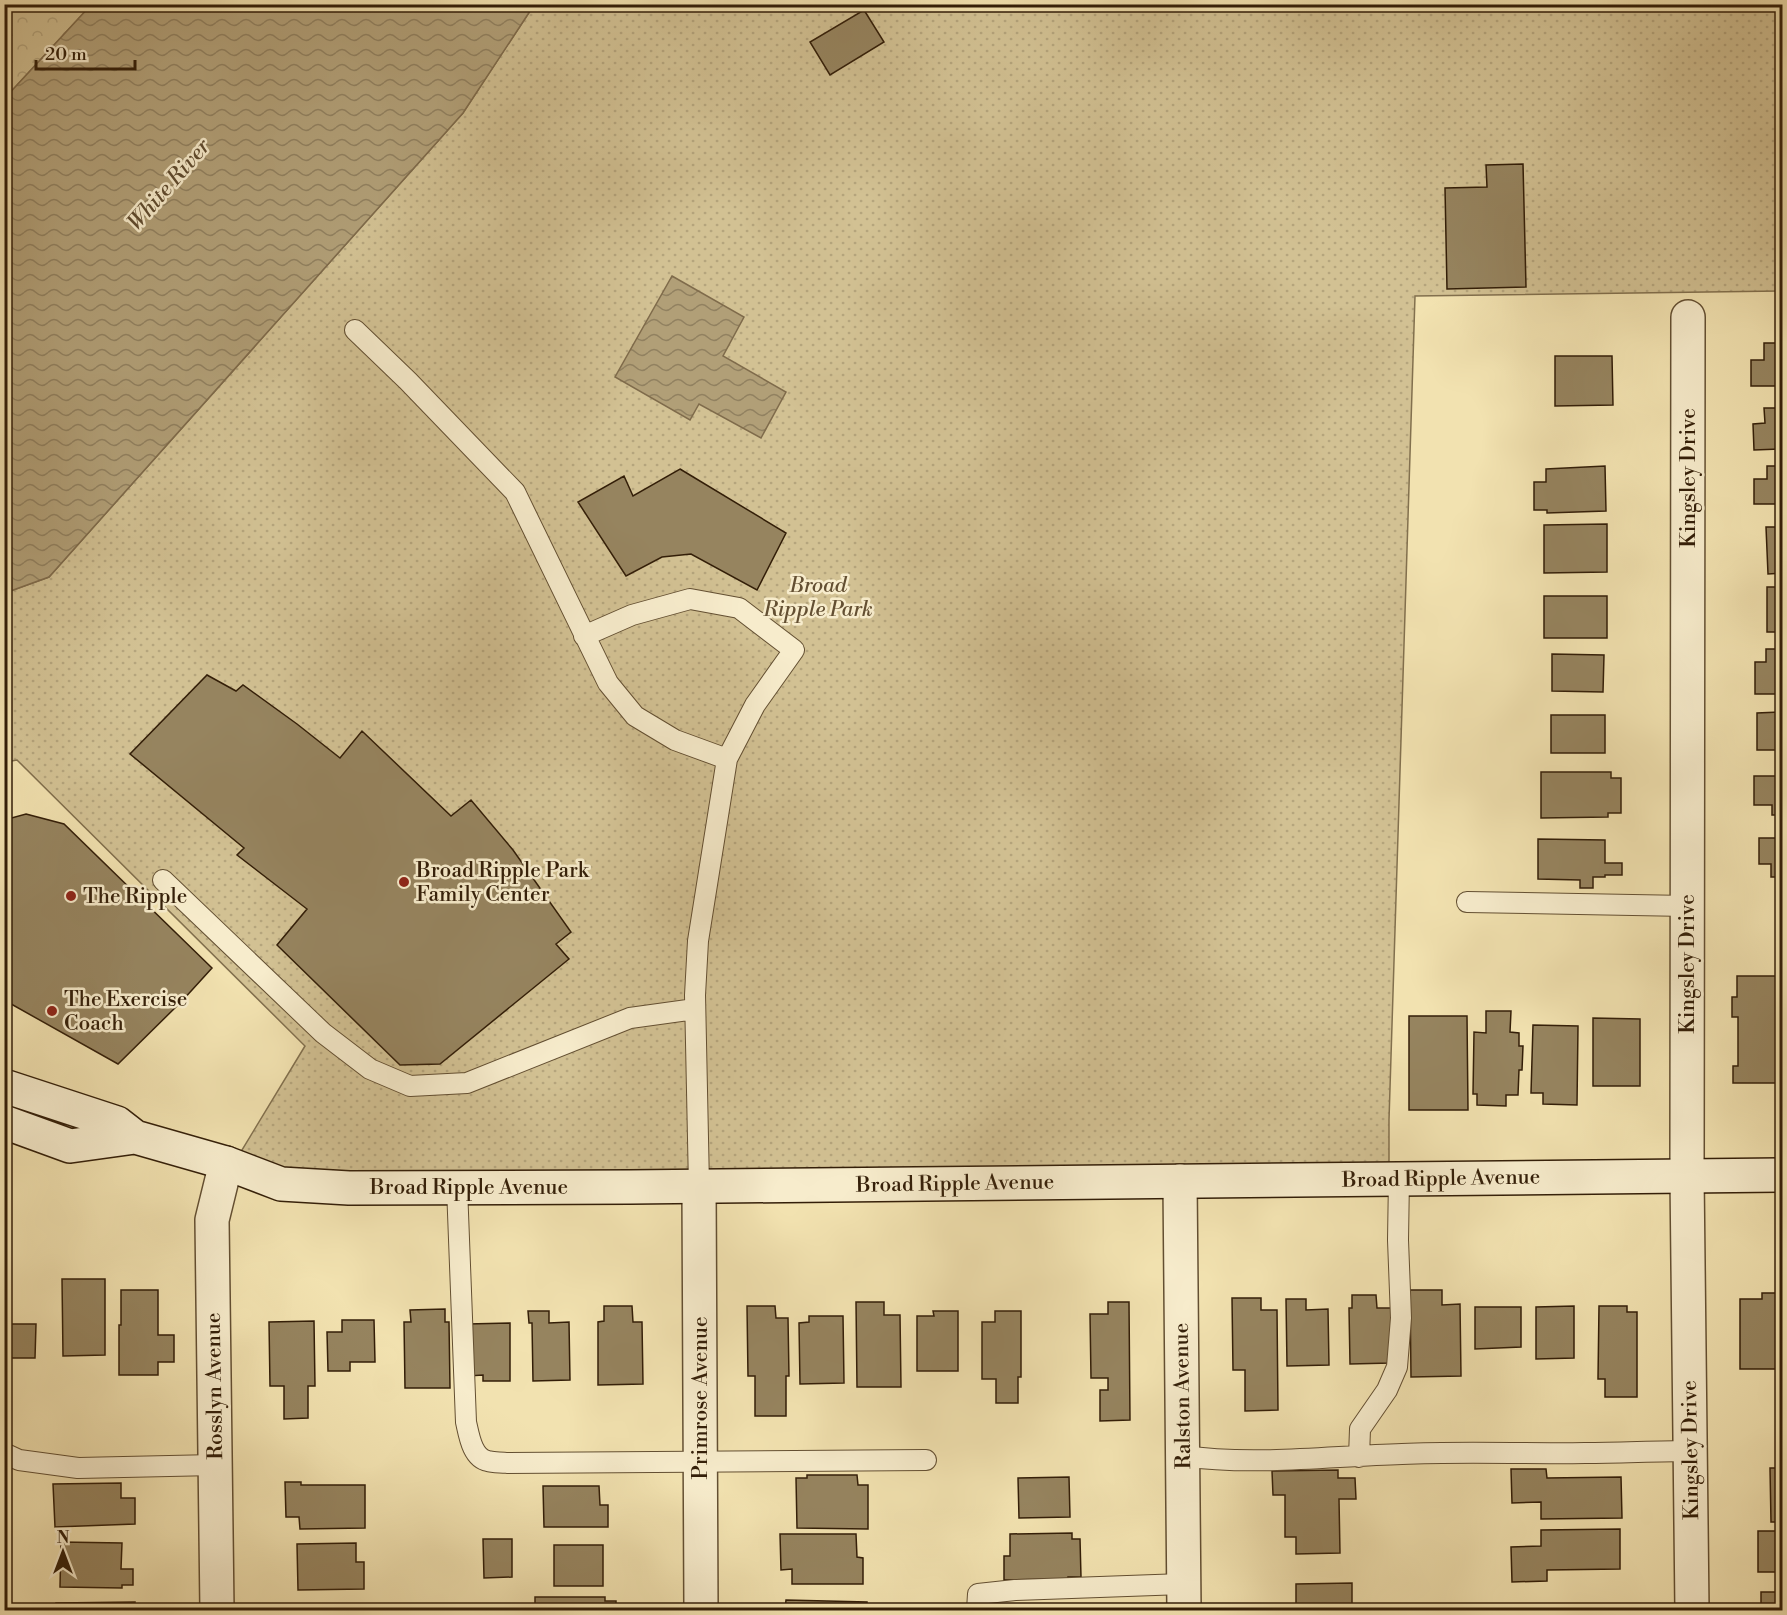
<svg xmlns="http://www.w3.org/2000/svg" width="1787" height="1615" font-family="'Libre Bodoni',serif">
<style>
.forest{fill:url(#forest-crowns);stroke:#82704e;stroke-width:1.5}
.park{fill:url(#park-dots);stroke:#82704e;stroke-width:1.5}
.water{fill:url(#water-waves);stroke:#7f6b4b;stroke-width:1.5}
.building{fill:#96845f;stroke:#331e08;stroke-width:1.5}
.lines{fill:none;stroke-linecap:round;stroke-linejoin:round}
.lane-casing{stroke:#634f32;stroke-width:22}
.street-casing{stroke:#634f32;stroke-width:36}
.secondary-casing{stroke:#331e08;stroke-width:36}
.lane{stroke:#f7eccc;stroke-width:20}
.street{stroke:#f7eccc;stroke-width:33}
.secondary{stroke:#f7eccc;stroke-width:33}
.poi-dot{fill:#8f2418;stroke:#f7eccc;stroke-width:2}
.labels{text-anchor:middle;stroke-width:5;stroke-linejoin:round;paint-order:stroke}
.street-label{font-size:21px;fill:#331e08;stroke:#f7eccc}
.park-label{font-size:21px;font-style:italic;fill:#634f32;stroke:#f7eccc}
.poi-label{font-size:21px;fill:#331e08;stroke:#f7eccc;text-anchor:start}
.water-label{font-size:22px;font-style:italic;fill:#5f4b2f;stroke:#f7eccc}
</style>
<defs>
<pattern id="forest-crowns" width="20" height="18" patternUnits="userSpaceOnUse" patternTransform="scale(1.5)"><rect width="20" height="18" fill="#d2c193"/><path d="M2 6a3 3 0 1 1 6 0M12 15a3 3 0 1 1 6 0" fill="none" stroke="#b5a57d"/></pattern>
<pattern id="park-dots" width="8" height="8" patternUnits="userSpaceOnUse" patternTransform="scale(1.5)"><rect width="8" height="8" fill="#d2c193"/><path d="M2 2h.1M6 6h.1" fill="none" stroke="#b5a57d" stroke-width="1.8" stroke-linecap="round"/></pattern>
<pattern id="water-waves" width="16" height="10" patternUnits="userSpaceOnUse" patternTransform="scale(1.5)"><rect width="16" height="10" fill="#b19f77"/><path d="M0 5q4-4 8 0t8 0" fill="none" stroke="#918160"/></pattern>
</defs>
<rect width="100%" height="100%" fill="#f2e2b0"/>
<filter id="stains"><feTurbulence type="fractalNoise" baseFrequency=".00333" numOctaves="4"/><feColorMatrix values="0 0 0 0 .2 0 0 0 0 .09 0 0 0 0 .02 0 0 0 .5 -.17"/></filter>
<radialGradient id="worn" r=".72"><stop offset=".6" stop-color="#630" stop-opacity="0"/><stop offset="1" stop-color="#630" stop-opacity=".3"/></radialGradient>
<!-- forest -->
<path class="forest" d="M5 5H91L5 98Z"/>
<!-- park -->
<path class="park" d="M534 5H1782V291L1415 296 1389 1120V1178H225L305 1046 17 760 5 762V593L49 577 463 113Z"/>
<!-- water -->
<path class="water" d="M91 5H534L463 113 49 577 5 593V98Z
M672 276 744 317 723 356 786 392 761 438 699 404 690 420 615 377Z"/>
<!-- building -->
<path class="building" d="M864 10 884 42 830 75 810 42Z
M1523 164 1526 287 1447 289 1445 188 1487 187 1486 165Z
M1764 343H1782V386H1751V360H1764Z
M1555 356H1612L1613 405 1555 406Z
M1764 408H1782V449L1754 450 1753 424 1765 423Z
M1605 466 1606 511 1547 513V510H1534V482H1546V469Z
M1767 466H1782V504H1754V479H1767Z
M680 469 786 533 757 590 691 554 662 557 626 576 578 502 624 476 633 496Z
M1607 524V572L1544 573V525Z
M1766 527H1782V573L1768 574Z
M1767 587H1782V632H1767Z
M1544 596H1607V638H1544Z
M1766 649H1782V694H1755V662H1766Z
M1552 654 1604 655 1603 692 1552 691Z
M207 675 236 691 243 685 297 724 340 758 362 731 451 816 471 800 513 850 571 932 556 944 569 959 440 1064 400 1065 277 945 307 909 237 855 244 848 130 754Z
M1782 712V750H1757V713Z
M1551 715H1605V753H1551Z
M1541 772H1611V778H1621V813H1608V817L1541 818Z
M1754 776H1782V815H1772V805H1754Z
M26 814 64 824 212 968 182 1001 118 1064 4 1000V820Z
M1759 838H1782V877H1771V864H1759Z
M1538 839 1605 840V863H1622V875H1605V877H1593V888H1580V880L1538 879Z
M1737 976H1777V998H1781V1083H1733V1066H1738V1017H1732V997H1737Z
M1486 1011H1511L1510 1032 1519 1033V1046H1523L1522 1070H1519L1518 1095H1506V1106L1477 1105V1094H1473L1474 1032 1486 1033Z
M1409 1016H1467L1468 1110H1409Z
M1593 1018 1640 1019V1086H1593Z
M1533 1025 1578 1026 1577 1105 1543 1104V1093H1531Z
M62 1279H105V1355L63 1356Z
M121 1290H158V1335H174V1362H158V1375H119V1325H121Z
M1410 1290H1442V1305L1460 1304 1461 1376 1411 1377Z
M1762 1293H1781V1369H1740V1299H1762Z
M1352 1295H1376L1377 1308H1391V1363L1350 1364 1349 1308H1352Z
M1232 1298H1261V1310H1277L1278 1410 1245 1411V1370H1233Z
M1286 1299H1306V1310L1328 1309 1329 1365 1287 1366Z
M856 1302H884V1315H900L901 1387H857Z
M1108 1302H1129L1130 1420 1100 1421V1390H1108V1378H1091L1090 1314H1108Z
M604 1306H632L633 1322H642L643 1384 598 1385V1322L604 1321Z
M747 1306H775L776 1318H788L789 1376H786V1416H755V1376H748Z
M1574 1306V1358L1536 1359V1307Z
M1599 1306H1627V1312H1637V1397H1605V1379H1598Z
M1475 1307H1521V1347L1475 1349Z
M445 1309V1322H449L450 1388H405L404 1322H411L410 1310Z
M528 1311H549V1323L569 1322 570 1380 533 1381 532 1323H529Z
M933 1311H958V1371H917V1316H934Z
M995 1311H1021V1377H1018V1403H996V1379H982V1322H995Z
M809 1316H843L844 1383 800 1384 799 1323 809 1322Z
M342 1320H374L375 1362H350V1371H328L327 1332H342Z
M314 1321 315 1386H308V1418L284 1419V1386H270L269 1322Z
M510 1323V1381H483V1375L468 1376V1324Z
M4 1324H36L35 1358H6V1365H4Z
M1770 1468H1782V1522H1771Z
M1511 1469H1546L1547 1478 1621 1477 1622 1518 1541 1519V1502L1512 1503Z
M1338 1470V1478H1355L1356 1499H1339L1340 1553 1296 1554V1537H1285V1495H1273L1272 1471Z
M807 1475H857L858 1485H868V1529L797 1528 796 1478H807Z
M1069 1477 1070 1517 1019 1518 1018 1478Z
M285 1482H301V1485H365V1528L300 1529 299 1517H286Z
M121 1483V1498H135V1524L55 1527 53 1484Z
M543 1486H599L600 1505H608V1527H544Z
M1620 1529V1569L1547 1570V1581L1512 1582 1511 1547 1541 1546V1530Z
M1758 1531H1782V1572H1758Z
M1072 1533V1539H1080L1081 1577H1068V1579L1004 1580V1556H1010V1534Z
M780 1534H856L857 1557 863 1558V1584H792V1569L781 1570Z
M483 1539H512V1577L484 1578Z
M61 1542 122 1543 121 1569H133V1585H122V1588L60 1587Z
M356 1543V1562H364V1589L298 1590 297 1544Z
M554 1545H603V1586H554Z
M1352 1583V1610H1296V1584Z
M1761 1592H1782V1610H1761Z
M535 1597H605V1601H616V1610H535Z
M786 1600 867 1602V1610H785Z
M135 1602V1610H56V1603Z
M1613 1607V1610H1550V1608Z"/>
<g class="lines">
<!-- lane casing -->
<g class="lane-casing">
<path id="lane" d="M355 330 408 381 515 492 608 683 635 716 675 740 727 759 698 941 695 995 699 1186
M584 636 632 615 690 599 739 608 794 650 755 705 727 759
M163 880 323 1033 370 1069 410 1086 467 1083 630 1018 695 1009
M1467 902 1687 906
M457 1187 466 1422C469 1435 472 1458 488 1461 494 1463 501 1462 507 1463L926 1460
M4 1453 19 1460 78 1468 215 1465
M1183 1456C1255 1466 1329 1456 1402 1454 1463 1451 1524 1454 1585 1453 1620 1453 1655 1451 1690 1451
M1359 1457 1360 1429 1387 1390 1397 1367 1401 1318 1398 1240 1399 1178
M977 1610 978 1594 1015 1590 1183 1584"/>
</g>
<!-- street casing -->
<g class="street-casing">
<path id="street" d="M1688 317 1687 1176 1692 1610
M1180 1181 1184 1610
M699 1186 701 1610
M217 1610 212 1220 226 1163"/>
</g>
<!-- secondary casing -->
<g class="secondary-casing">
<path id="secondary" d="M4 1086 117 1123 135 1137 226 1163 281 1184 349 1188 630 1187 1782 1175
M4 1122 70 1146 135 1137"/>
</g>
<!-- lane -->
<use href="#lane" class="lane"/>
<!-- street -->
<use href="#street" class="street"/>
<!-- secondary -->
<use href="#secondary" class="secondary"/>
</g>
<!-- markers -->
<g class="poi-dot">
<circle cx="404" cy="882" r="6"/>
<circle cx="71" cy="896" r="6"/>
<circle cx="52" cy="1011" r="6"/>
</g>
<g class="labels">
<!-- street labels -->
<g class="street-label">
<text transform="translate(1688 478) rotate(-90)" y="7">Kingsley Drive</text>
<text transform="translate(1687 964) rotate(-90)" y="7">Kingsley Drive</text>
<text transform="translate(1441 1178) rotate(-1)" y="7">Broad Ripple Avenue</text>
<text transform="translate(955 1183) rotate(-1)" y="7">Broad Ripple Avenue</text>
<text x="469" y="1194">Broad Ripple Avenue</text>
<text transform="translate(214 1386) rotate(-91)" y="7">Rosslyn Avenue</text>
<text transform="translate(1182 1396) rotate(-91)" y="7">Ralston Avenue</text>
<text transform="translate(700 1398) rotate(-90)" y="7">Primrose Avenue</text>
<text transform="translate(1690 1450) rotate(-91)" y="7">Kingsley Drive</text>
</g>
<!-- park labels -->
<g class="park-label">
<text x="818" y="592">Broad<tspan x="818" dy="24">Ripple Park</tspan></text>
</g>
<!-- poi labels -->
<g class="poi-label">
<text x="416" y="877">Broad Ripple Park<tspan x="416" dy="24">Family Center</tspan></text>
<text x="83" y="903">The Ripple</text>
<text x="64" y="1006">The Exercise<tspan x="64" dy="24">Coach</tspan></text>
</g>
<!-- water labels -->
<g class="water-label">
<text transform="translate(168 184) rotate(-49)" y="8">White River</text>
</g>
</g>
<!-- margin -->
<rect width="1787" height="1615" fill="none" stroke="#f2e2b0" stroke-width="24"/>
<rect x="6" y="6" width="1775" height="1603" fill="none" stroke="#331e08" stroke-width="3"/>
<rect x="12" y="12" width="1763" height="1591" fill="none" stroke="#331e08" stroke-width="1.5"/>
<!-- north arrow -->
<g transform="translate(63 1552)" stroke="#f7eccc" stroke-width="4.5" paint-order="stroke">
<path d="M0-4.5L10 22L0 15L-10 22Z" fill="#331e08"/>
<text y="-9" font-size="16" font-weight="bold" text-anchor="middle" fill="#331e08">N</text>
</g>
<!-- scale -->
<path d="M36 60v9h99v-9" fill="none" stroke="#331e08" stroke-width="3"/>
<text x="45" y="60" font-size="18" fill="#331e08" stroke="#f7eccc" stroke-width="4.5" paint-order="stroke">20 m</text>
<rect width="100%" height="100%" filter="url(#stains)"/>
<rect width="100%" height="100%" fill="url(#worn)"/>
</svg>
